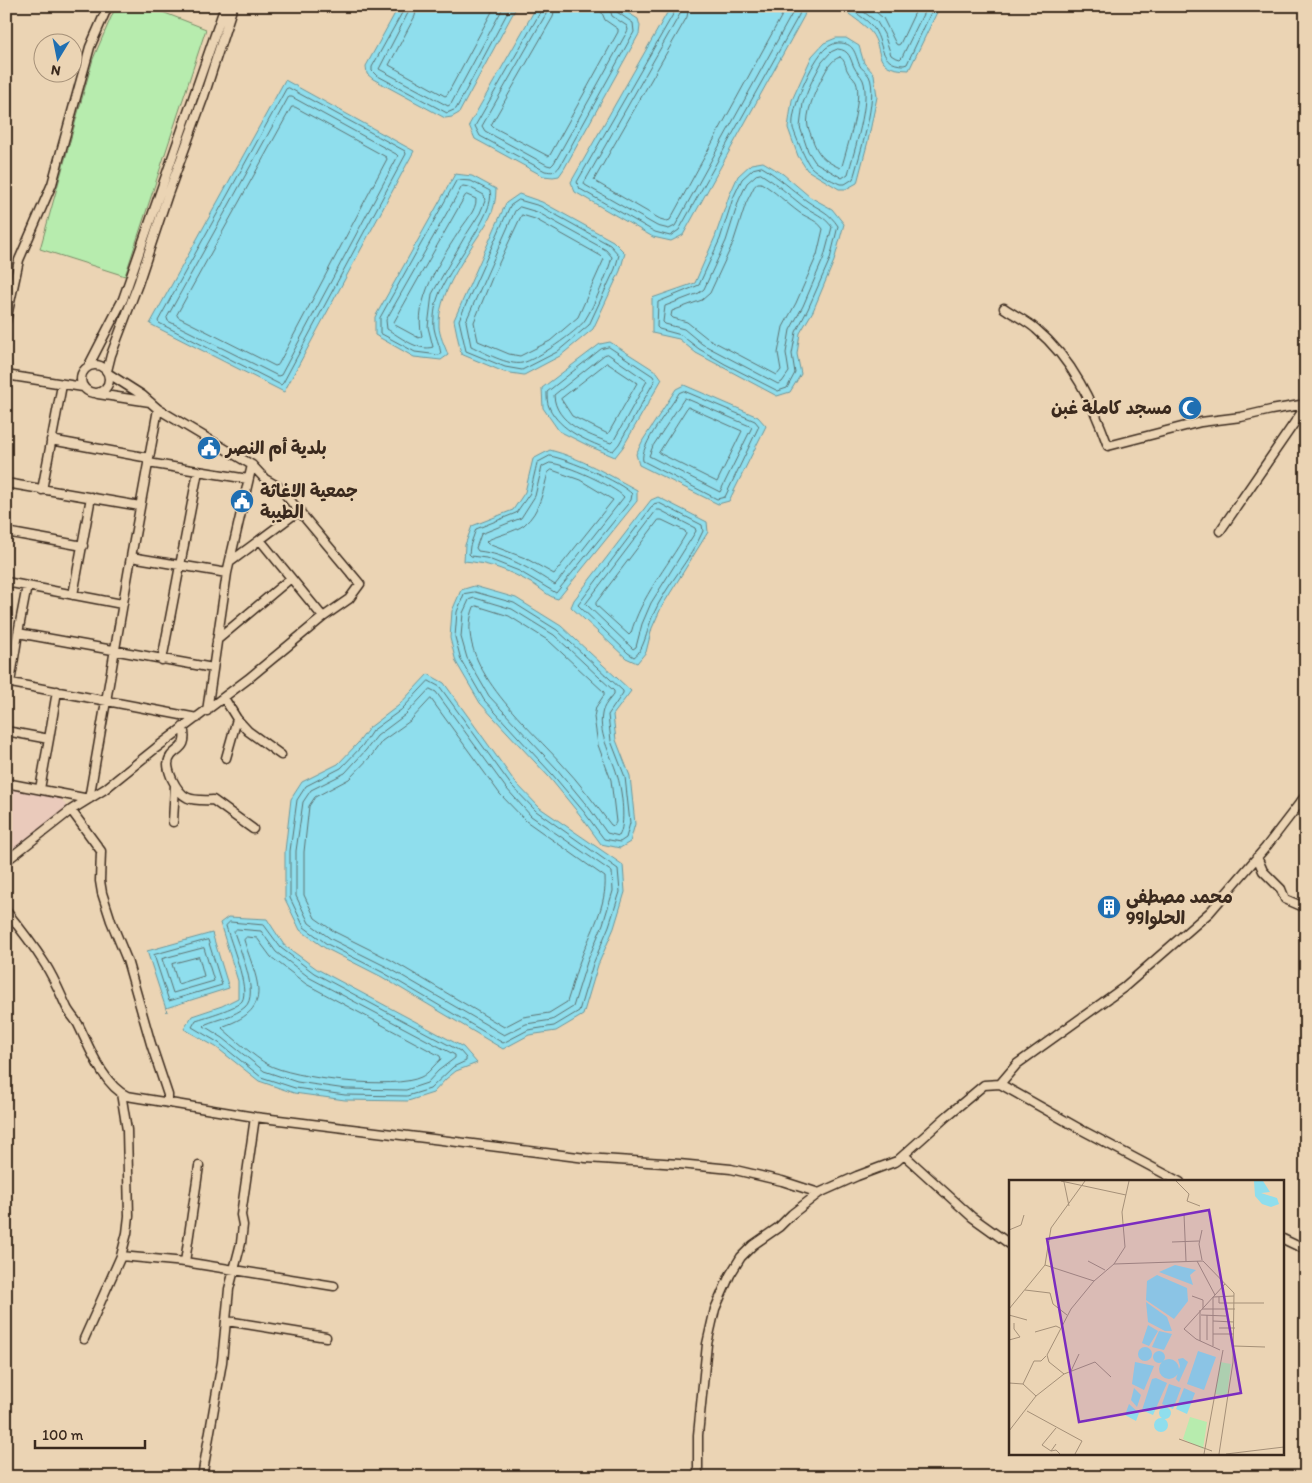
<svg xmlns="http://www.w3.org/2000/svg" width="1312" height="1483" font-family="Itim,'Playpen Sans Arabic',sans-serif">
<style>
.built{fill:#eacabb}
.green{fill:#b7ecae;stroke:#798b66}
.water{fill:#8fdeed;stroke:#6d969a}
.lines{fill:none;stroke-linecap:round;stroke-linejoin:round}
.shore{stroke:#5d7271;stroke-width:1}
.minor-casing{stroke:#3b2a1e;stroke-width:11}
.minor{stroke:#ebd4b4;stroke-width:8}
.labels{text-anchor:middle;stroke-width:4.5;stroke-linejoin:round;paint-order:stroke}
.poi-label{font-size:18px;font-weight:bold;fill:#3b2a1e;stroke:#ebd4b4;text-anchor:start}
.inset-road{fill:none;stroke:#a59078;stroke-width:1}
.view{fill:#7b2cbf;fill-opacity:0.15;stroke:#7b2cbf;stroke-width:2.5}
.inset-edge{fill:none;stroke:#3b2a1e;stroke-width:2.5}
</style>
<rect width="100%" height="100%" fill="#ebd4b4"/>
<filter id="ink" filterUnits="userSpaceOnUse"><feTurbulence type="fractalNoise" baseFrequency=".02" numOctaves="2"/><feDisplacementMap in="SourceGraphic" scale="10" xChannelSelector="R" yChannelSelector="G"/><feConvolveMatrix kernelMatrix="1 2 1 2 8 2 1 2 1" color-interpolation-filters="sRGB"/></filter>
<g filter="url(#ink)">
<!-- built -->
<path class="built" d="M6 788 60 797 67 807 6 860Z"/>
<!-- green -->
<path class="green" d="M116 6H147L206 29 125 276 40 249 93 59Z"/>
<!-- water -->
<path class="water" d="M399 6H517L459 113 452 117 445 118 373 79 367 74 366 66Z
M537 6H617L638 19 640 26 639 34 564 169 559 176 553 177 543 176 475 139 469 125Z
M671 6H805L806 8 804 16 683 235 671 241 653 237 575 192 571 182Z
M838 6H940L909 70C867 69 888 48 867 28 858 20 847 13 838 6Z
M836 38H846L859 46 864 63 874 74 877 97 868 141 857 183 846 189H839L807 170 798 156 788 128 792 100 812 56 824 43Z
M285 80 414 151 284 392 150 324Z
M763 162 783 174 810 197 832 209 844 224 834 261 813 311 800 333 797 354 801 374 790 392 777 396 696 353 679 339 652 333V298L695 283 715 237 729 196 738 176 751 164Z
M455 174 472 176 496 189C496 212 487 223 475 241 460 265 438 297 439 326 439 335 445 346 448 355L441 360 414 357 375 335V317Z
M519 194 542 202 613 241 625 253 620 271 593 329 560 356 524 375 504 372 461 354 454 320 506 203Z
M610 342 657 372 662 379 623 447 615 457 589 446 559 431 543 408 542 388 600 344Z
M684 385 758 417 766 426 729 501 718 504 639 465 636 454 643 440 676 389Z
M550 450C581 458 609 475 637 490V501L558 599C548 597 541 588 531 583 510 571 489 563 464 561L465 545 472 526 513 510 525 492 533 459Z
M658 497 707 522 708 532 661 608 652 628 646 652 637 663 626 658 571 607 574 600 651 500Z
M474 586 516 598 561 626 631 691 613 715 616 740 630 776 635 824 630 842 620 848 601 844 580 815 549 777 480 703 456 662 450 638 452 611 461 590Z
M428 674 444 683 515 782 540 808 623 865 625 892 614 928 598 965 583 1015 556 1031 529 1035 503 1049 382 977 325 948 300 930 285 899V851L291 799 302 782 338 764 358 743 369 728 398 706Z
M228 917 267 919 284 945 317 969 463 1047 477 1063 456 1071 446 1079 433 1093 408 1101 345 1100 294 1093 259 1081 216 1047 184 1029 192 1016 222 1006 238 998V981L220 923Z
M212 933 229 988 166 1008 167 1012 147 951Z"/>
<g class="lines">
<!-- shore -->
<path class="shore" d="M403 6V11L372 67V71L376 75 447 113 456 109 511 6
M409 6 408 13 379 69 448 106 451 104 504 6
M417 6 415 16 389 65 445 96 447 95 495 6
M541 6V11L475 126 480 136 545 171C552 172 555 173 560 166L634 32 633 23 617 12 615 6
M548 6 546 14 482 126 485 131 547 165 551 166 554 163 628 30 627 26 612 16 609 6
M555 6 553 17 491 125 493 127 548 156 550 155 618 32V29L605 20 602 13 601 6
M675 6V11L577 182 580 189 655 232 670 236 679 230 799 15 801 6
M682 6 680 14 584 183 585 185 657 226 669 229 675 226 793 12 795 6
M689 6 687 17 594 180 596 182 660 219 667 221 670 220 787 6
M846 6C854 12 865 18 872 26 885 42 878 65 904 65L907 64 934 6
M856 6 877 22 884 34 891 55 894 57 900 59 902 57 927 6
M869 6 883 18 896 44 898 45 900 44 918 6
M836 43C853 42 854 50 859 64 861 69 866 71 869 76 879 95 859 157 853 179L845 184H840C831 180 818 174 811 167 806 162 795 135 793 128 790 110 812 60 826 48 829 46 833 44 836 43Z
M838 49C850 50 850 59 854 67 856 72 861 75 863 80 871 100 854 152 848 174L842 178 815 162 808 151 800 127 803 103 811 83 822 62 831 52Z
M840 57C845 60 845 65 847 70 849 75 854 78 856 82 863 98 847 148 842 166L840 168C823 160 818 155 812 138 811 134 809 131 808 127 805 115 815 91 821 80 826 71 830 60 840 57Z
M289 88 405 151 406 154 283 383 281 385 159 323 158 321 286 89Z
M289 97H292L396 154 398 156 281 375 278 376 168 321 167 318Z
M292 107H295L386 157 387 159 278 365 275 366 178 317 177 315Z
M762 167C779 177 792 190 807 201 820 210 829 212 838 226L830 259 808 309 796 332 792 354 795 373 787 388 778 391 725 364 699 349 681 335 659 329 657 327 658 302 699 285 720 239 733 198 742 179 753 169Z
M761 174C776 183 789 195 803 206 814 213 824 216 832 227L824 257 803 306 790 330 786 353 789 372 782 382 778 384 702 344 684 329 665 324 663 322 665 306 699 293 704 289 726 241 739 200 747 183 756 175Z
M457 180 471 181 490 191C497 213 446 271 438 297 435 305 433 319 434 328 435 336 440 345 441 354L439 355 415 352 380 333V318Z
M758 183H761C775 191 786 203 800 213 808 218 818 221 823 229L817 255 796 303 783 327 778 353 781 370 777 375 707 338 687 322 673 318 671 316 672 311 702 300 710 293 733 243 746 203 754 187Z
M463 186 469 187 484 195 485 201 480 213 464 238 432 294 428 327 433 347C418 352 399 336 387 329L386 320 461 188Z
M467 195 476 199C477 210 464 223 458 233 440 261 413 302 422 336L419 338 395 325 394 322 465 196Z
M519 200 540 206 610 245 619 255 615 269 589 325 557 352 522 370 505 367 466 351 459 320 510 206Z
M520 207 537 212 606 250 612 257C608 273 594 306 585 320 577 332 536 360 522 363 509 366 483 352 471 346L466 321 515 211Z
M522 215 535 219 601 256 604 259 578 317 550 341 520 356 509 354 478 341 474 322 492 278Z
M609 347 653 376 655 380 619 444 613 451C589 442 560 431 549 407 547 403 547 397 547 392L601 349Z
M608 354 647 381 614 440 611 443C588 435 555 423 554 395L604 355Z
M607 363 637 383 608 434 572 416 561 399Z
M684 391 755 421 759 426 725 497 717 499 643 461C639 446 671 407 679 393Z
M685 398 752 427 720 492 649 456 653 446Z
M688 407 742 431 717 482 659 453Z
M550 456C568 459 621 482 632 494L631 500 556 593 519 571 486 558 471 556 469 554 470 546 476 529 516 513 530 493 537 463Z
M550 463C566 464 614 486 624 497L555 585C532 570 506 554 478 551L476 548 481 534 521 518 535 496 542 467Z
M552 470 580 480 613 500 554 574 525 558 488 544 486 542 488 540C499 535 514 532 524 525 540 512 543 491 548 473Z
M659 503 702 525 703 531C690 561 666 585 653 615 648 626 644 651 634 657L628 653 578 605 654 504Z
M657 510H660L695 528 696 531 651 603 642 624 636 647 633 649 586 604Z
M659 520H662L685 531 686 534C667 567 641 597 631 633L629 635 596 605V603Z
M475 592 514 603 557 630 623 691V693L608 715 611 741 625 777 630 823 626 838 620 842 604 839 584 812 552 774 484 700 461 660 455 637 457 612 464 594Z
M475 598 512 609 554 635 614 691V694C610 699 603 706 602 714 598 736 613 757 618 778 622 791 626 825 619 836L607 833 589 808 557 769 489 696 467 658 461 637 463 613 469 600Z
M477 606 509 616 549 641 604 692V695L596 707 594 717 598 745 611 780 616 822 614 826 611 825C595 804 579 782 561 763 528 726 451 662 474 607Z
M429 681 440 687 511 785 536 811 618 869 620 892 609 926 593 964 579 1011 554 1026 528 1030 503 1043 384 973 327 944 304 927 290 898V851L297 800 306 786 341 768 362 746 372 731 401 710Z
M430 689 436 692 506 788 531 816 612 872 613 891 603 924 587 962 573 1007 552 1020 526 1024 504 1035 387 967 331 939 309 923 296 896V851L303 802 311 790 345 773 366 750 377 736 405 715Z
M431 699 500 794 526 821 605 877C607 905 591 932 581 958 575 972 572 988 567 1002L549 1013 523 1017 504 1027 391 960 335 932 315 918 304 895V852L309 806 315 797 349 779 372 755 382 741 410 721Z
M230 922 264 925 281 948 314 973 460 1051 466 1058V1061L453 1067 430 1089 407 1096 345 1095 295 1088 261 1077 219 1043 192 1027 196 1020C205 1017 237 1008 242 1001 250 989 230 941 226 926Z
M237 929 261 931 276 952 310 978 455 1055V1058L438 1071 427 1083 406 1090 346 1089 297 1082 264 1071 223 1038 204 1026 206 1024C218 1019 235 1016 245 1007 260 994 239 948 234 932Z
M247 937 257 938 271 957 306 984 440 1056 441 1059C435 1064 428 1074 421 1077 395 1090 293 1079 267 1064 256 1058 232 1037 222 1028L224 1026C276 1008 256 980 244 940Z
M208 940 222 985 169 1001 154 955Z
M204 948 214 981 173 993 162 959Z
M199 957 204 976 178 984 172 964Z"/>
<!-- minor casing -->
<g class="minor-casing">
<path id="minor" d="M1004 308C1014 315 1027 321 1036 329 1073 360 1092 402 1108 446L1201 422 1241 417 1271 410 1306 404
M6 321 19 260 52 184 90 47 108 6
M81 379a14 14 0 1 1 28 0a14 14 0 1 1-28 0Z
M88 367 123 299 225 6
M107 371 111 355 138 284 168 194 204 96 233 6
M6 375 83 387
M98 394 150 402
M51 440 149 458
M148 463 248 479
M6 483 140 506
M42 490 62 385
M1220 531 1306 406
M6 532 83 546
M260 540 323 617
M131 557 227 573
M230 562 300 510
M6 582 122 604
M73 595 91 497
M18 633 213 668
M217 640 291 578
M162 660 198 471
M6 682 197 718
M10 683 18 633 27 586
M224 698 237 719 248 731 281 755
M207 711 227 573 252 465
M183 727C190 754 170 746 168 764 168 770 170 774 172 779 182 800 190 801 213 800L253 829
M6 731 49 739 40 789
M49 739 57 691
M226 758 237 719
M6 783 89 799 131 557 158 409
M71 810 101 851 100 881 102 893 111 921 127 960 151 1044 168 1095V1103
M173 822 175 785
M1257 857 1263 871 1281 889 1285 899 1306 908
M6 861 71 810 105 789 156 748 248 679 323 617 349 599 360 584 279 487 265 479 252 465 158 409 142 395 109 374
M6 911C20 928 33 945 45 964 54 978 60 993 67 1008 70 1014 75 1019 78 1024 89 1046 103 1085 127 1096L255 1117 586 1158 679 1164 731 1169 782 1181 819 1193
M1000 1084 1017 1064 1123 988 1210 912 1266 847 1306 795
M904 1155 972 1217 1011 1245
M1283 1239 1306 1250
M121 1256 185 1262 334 1286
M185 1262 199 1166
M227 1321 326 1337
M84 1339 121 1256 127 1233 129 1216 127 1130 121 1093
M202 1477 222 1362 229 1289 241 1243 243 1225 241 1215 255 1117
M698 1477V1435L707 1344 715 1309 730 1275 741 1257 753 1245 779 1227 792 1214 819 1193 857 1176 897 1161 947 1116 984 1085 1000 1084 1080 1129 1180 1182"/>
</g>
<!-- minor -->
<use href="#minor" class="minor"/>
</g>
</g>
<!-- icons -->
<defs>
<g id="mosque-disc" transform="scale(1.25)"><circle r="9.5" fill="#1f6fb2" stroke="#ebd4b4"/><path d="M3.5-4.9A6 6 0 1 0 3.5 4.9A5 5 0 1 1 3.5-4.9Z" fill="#fff"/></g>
<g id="civic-disc" transform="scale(1.25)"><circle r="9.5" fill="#1f6fb2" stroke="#ebd4b4"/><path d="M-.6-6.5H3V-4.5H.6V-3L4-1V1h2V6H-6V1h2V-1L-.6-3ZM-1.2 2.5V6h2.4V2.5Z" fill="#fff"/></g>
<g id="building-disc" transform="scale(1.25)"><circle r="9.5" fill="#1f6fb2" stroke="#ebd4b4"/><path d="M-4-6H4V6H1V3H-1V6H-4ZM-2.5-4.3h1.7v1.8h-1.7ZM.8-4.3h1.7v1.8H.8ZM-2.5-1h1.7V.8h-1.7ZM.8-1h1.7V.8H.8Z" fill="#fff"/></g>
</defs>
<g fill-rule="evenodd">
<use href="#mosque-disc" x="1190" y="408"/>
<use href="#civic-disc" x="209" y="448"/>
<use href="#civic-disc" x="242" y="501"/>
<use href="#building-disc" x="1109" y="907"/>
</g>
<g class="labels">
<!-- poi labels -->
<g class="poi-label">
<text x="1172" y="414" text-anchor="end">مسجد كاملة غبن</text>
<text x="226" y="454">بلدية أم النصر</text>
<text x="260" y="497">جمعية الاغاثة<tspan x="260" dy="21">الطيبة</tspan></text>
<text x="1126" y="903">محمد مصطفى<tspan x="1126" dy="21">الحلوا99</tspan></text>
</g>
</g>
<!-- overview -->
<g transform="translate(1009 1180)">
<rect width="275" height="275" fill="#ebd4b4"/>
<path d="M211 182 222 184 218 216 206 214ZM181 237 198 242 194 269 174 259Z" fill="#b7ecae"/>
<path d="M245 1H254L261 12 252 13 268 18 270 24 262 27 253 24 246 16ZM166 85 187 90 181 95 184 105 150 92ZM148 95 178 108 179 121 165 139 137 120 138 101ZM137 122 158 137 163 151H156L139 142ZM139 145 149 151 140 166 133 163ZM150 151 163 154 155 170 143 167ZM129 174a7 7 0 1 1 14 0a7 7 0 1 1-14 0ZM144 177a6 6 0 1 1 12 0a6 6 0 1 1-12 0ZM189 171 207 177 195 210 178 204ZM174 178 179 182 170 202 167 199 171 186 169 179ZM150 189a10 10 0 1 1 20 0a10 10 0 1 1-20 0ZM126 182 145 186 135 210 123 204ZM147 198 158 203 144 235 133 230 143 199ZM160 204 172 208 164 229 153 224ZM125 208 132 215 128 227 122 220ZM175 208 186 213 178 234 167 229ZM120 224 130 233 127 241 116 235ZM150 233a6 6 0 1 1 12 0a6 6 0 1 1-12 0ZM145 245a7 7 0 1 1 14 0a7 7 0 1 1-14 0Z" fill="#8fdeed"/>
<path class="inset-road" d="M52 1 117 15M167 1 180 14 178 21 191 26M55 2 60 26M175 34 177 81M0 50 12 45 15 35M193 50 190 64 193 80M163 62 190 61M79 81 96 90M188 81 206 115M105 84 194 81 225 113 224 182 210 274M36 85 85 101 105 84 116 67 113 32 120 1M16 110 41 113 44 124 58 135M183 116 194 120V128M210 117V123H255M0 129 36 85 42 48 76 1M193 129H226M0 135 18 140M192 135 217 136M204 141 225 142M210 148H226M26 152 47 146 51 148M204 154H225M0 160 11 157 5 149V143M198 160V135M191 161V130M204 166V117L225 116M225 166 256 167M211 170 187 159 175 149 216 104M62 191 70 174M55 194 40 182 38 175 62 129 85 101M55 194 86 182 102 197M0 203 14 204 27 216M14 204 25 181H32L37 176M18 231 73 261 66 274M0 251 27 216 55 194M170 259 203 271M47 264 42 271 47 270 51 274M42 271 33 265 47 248M195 274 214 170M217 274 275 267"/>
<path class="view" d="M200 30 232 213 70 242 38 59Z"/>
<rect width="275" height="275" class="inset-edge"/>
</g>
<!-- margin -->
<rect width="1312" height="1483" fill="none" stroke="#ebd4b4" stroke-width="25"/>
<rect x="12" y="12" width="1287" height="1458" fill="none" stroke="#3b2a1e" stroke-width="2" filter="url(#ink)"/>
<!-- north arrow -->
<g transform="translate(58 58) rotate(190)"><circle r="24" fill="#ebd4b4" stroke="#a59078"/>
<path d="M0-4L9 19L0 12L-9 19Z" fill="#1f6fb2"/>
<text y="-8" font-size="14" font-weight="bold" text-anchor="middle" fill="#3b2a1e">N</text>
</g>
<!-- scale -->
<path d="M35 1440v8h110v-8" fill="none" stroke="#3b2a1e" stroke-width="2.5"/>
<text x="42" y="1440" font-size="15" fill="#3b2a1e" stroke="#ebd4b4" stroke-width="4" paint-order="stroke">100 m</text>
</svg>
